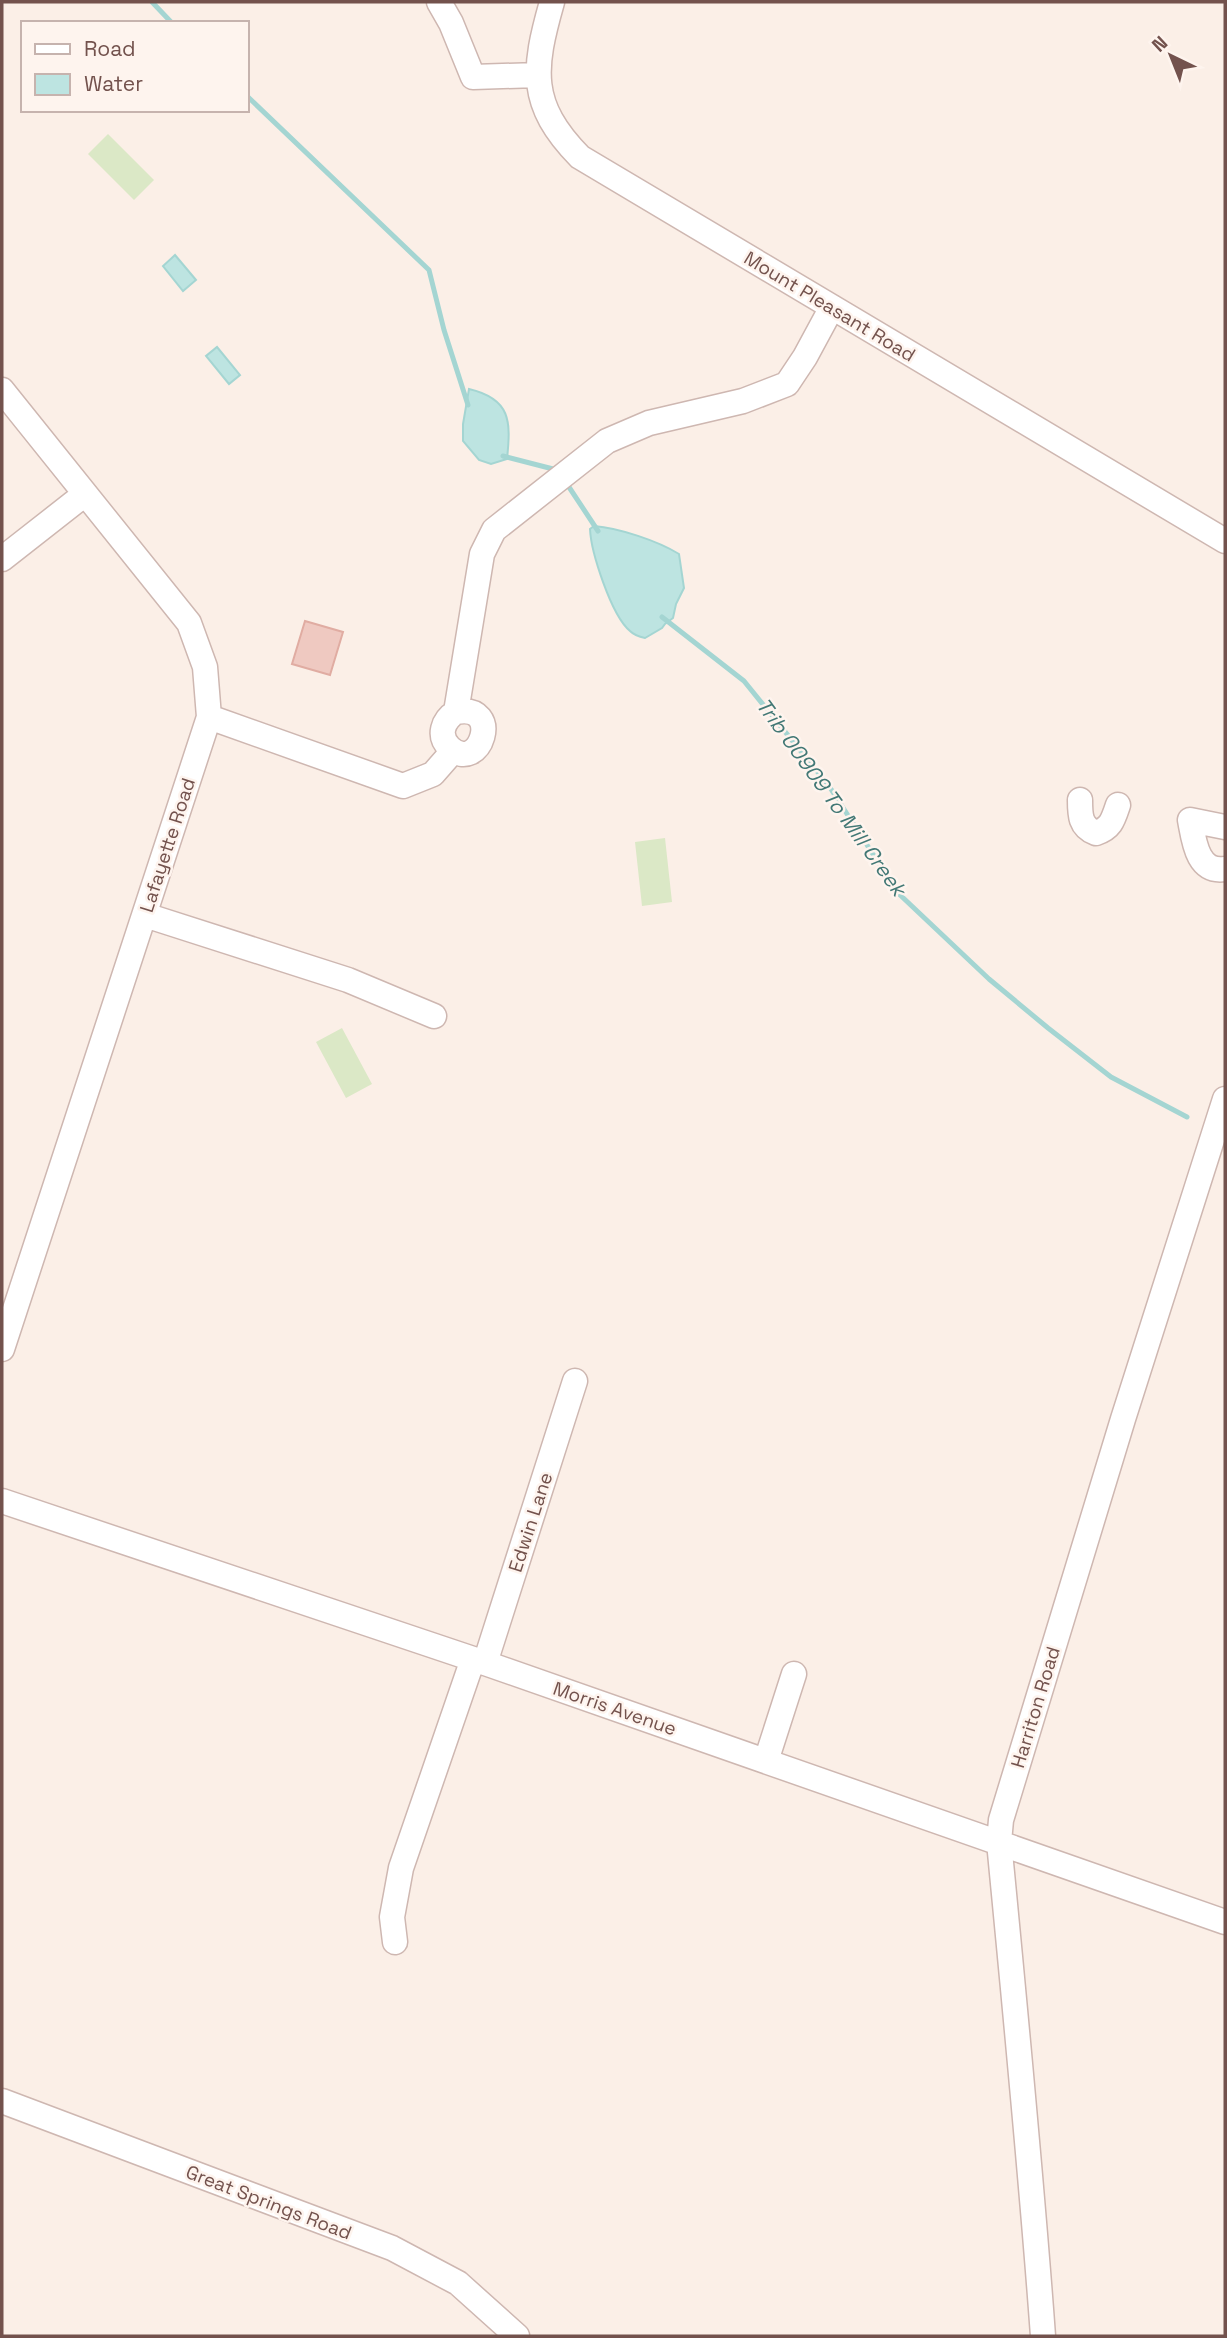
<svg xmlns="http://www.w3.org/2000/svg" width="1227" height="2338" font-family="'Space Grotesk',sans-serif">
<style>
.green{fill:#dbe8c6}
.water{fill:#bde4e1;stroke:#a4d5d2;stroke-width:2}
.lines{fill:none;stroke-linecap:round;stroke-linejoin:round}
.stream{stroke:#a4d5d2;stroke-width:5}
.building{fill:#efc9c1;stroke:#e0aca2;stroke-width:2}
.minor-casing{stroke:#ceb7b1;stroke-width:27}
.minor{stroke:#fff;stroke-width:24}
.labels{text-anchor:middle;stroke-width:5;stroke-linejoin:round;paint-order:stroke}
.street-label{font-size:19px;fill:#73524d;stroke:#fef4ee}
.water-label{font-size:21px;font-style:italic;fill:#427875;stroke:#fef4ee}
</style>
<rect width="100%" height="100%" fill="#fbefe7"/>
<!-- green -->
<path class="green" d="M108 134 154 180 134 200 88 154Z
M665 838 672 902 642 906 635 842Z
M342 1028 372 1084 346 1098 316 1042Z"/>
<!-- water -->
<path class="water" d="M175 255 196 280 183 291 163 266Z
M217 347 240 375 229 384 206 356Z
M469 389C511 399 511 421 507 459L491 464 479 460 463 441V424Z
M594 526C619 528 658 541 679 554L684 588 676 604 673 618 665 624 662 628 645 638C640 637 633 634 630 631 611 615 591 552 590 529Z"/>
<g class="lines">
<!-- stream -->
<path class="stream" d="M152 2 172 23
M247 96 429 270 444 330 468 405
M503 456 557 470
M565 481 598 531
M662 617 744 681 829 786 898 893 989 979 1048 1028 1111 1077 1187 1117"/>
</g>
<!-- building -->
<path class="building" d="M305 621 343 632 330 675 292 664Z"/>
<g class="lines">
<!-- minor casing -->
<g class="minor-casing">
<path id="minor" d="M439 2 451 23 473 77 538 75
M552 2C533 69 528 104 580 157L1225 541
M2 390 189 623 205 667 209 717 2 1349
M2 559 85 494
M456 712C504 703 480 775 450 748 437 736 443 720 456 712L482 554 494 530 607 441 649 423 743 401 787 384 805 357 832 307
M209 717 403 786 433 774 453 751
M1080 800C1080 815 1080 827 1096 833 1111 828 1113 820 1118 805
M1225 827 1190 820C1194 841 1197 873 1225 869
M145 915 348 980 434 1016
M2 1501 485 1663 1225 1922
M485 1663 575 1381
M766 1761 794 1674
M395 1942 392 1917 401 1868 473 1659
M2 2101 392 2248 458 2283 517 2336
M1043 2336C1031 2171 1015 2007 999 1842L1001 1820 1123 1419 1225 1099"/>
</g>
<!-- minor -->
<use href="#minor" class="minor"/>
</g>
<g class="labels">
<!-- street labels -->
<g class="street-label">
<text transform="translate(830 306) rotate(31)" y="7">Mount Pleasant Road</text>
<text transform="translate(167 845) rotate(-72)" y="7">Lafayette Road</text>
<text transform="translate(530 1522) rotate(-72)" y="7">Edwin Lane</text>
<text transform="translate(1035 1707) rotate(-73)" y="7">Harriton Road</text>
<text transform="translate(615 1708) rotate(19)" y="7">Morris Avenue</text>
<text transform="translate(269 2202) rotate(21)" y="7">Great Springs Road</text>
</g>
<!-- water labels -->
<g class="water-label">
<text transform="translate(831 797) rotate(54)" y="7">Trib 00909 To Mill Creek</text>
</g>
</g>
<!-- border -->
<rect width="1227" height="2338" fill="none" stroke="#73524d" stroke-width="7"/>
<!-- legend -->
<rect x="21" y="21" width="228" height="91" fill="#fef4ee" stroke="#c6b3ae" stroke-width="2"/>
<rect x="35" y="44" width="35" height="10" fill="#ffffff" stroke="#c6b3ae" stroke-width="2"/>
<text x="84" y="56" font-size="21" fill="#73524d">Road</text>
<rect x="35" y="74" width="35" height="21" fill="#bde4e1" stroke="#c6b3ae" stroke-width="2"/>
<text x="84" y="91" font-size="21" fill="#73524d">Water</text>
<!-- north arrow -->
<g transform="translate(1171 56) rotate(317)" stroke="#fef4ee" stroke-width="5" paint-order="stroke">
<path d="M0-5L12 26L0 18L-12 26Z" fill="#73524d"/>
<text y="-10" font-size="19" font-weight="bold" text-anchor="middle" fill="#73524d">N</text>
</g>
</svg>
